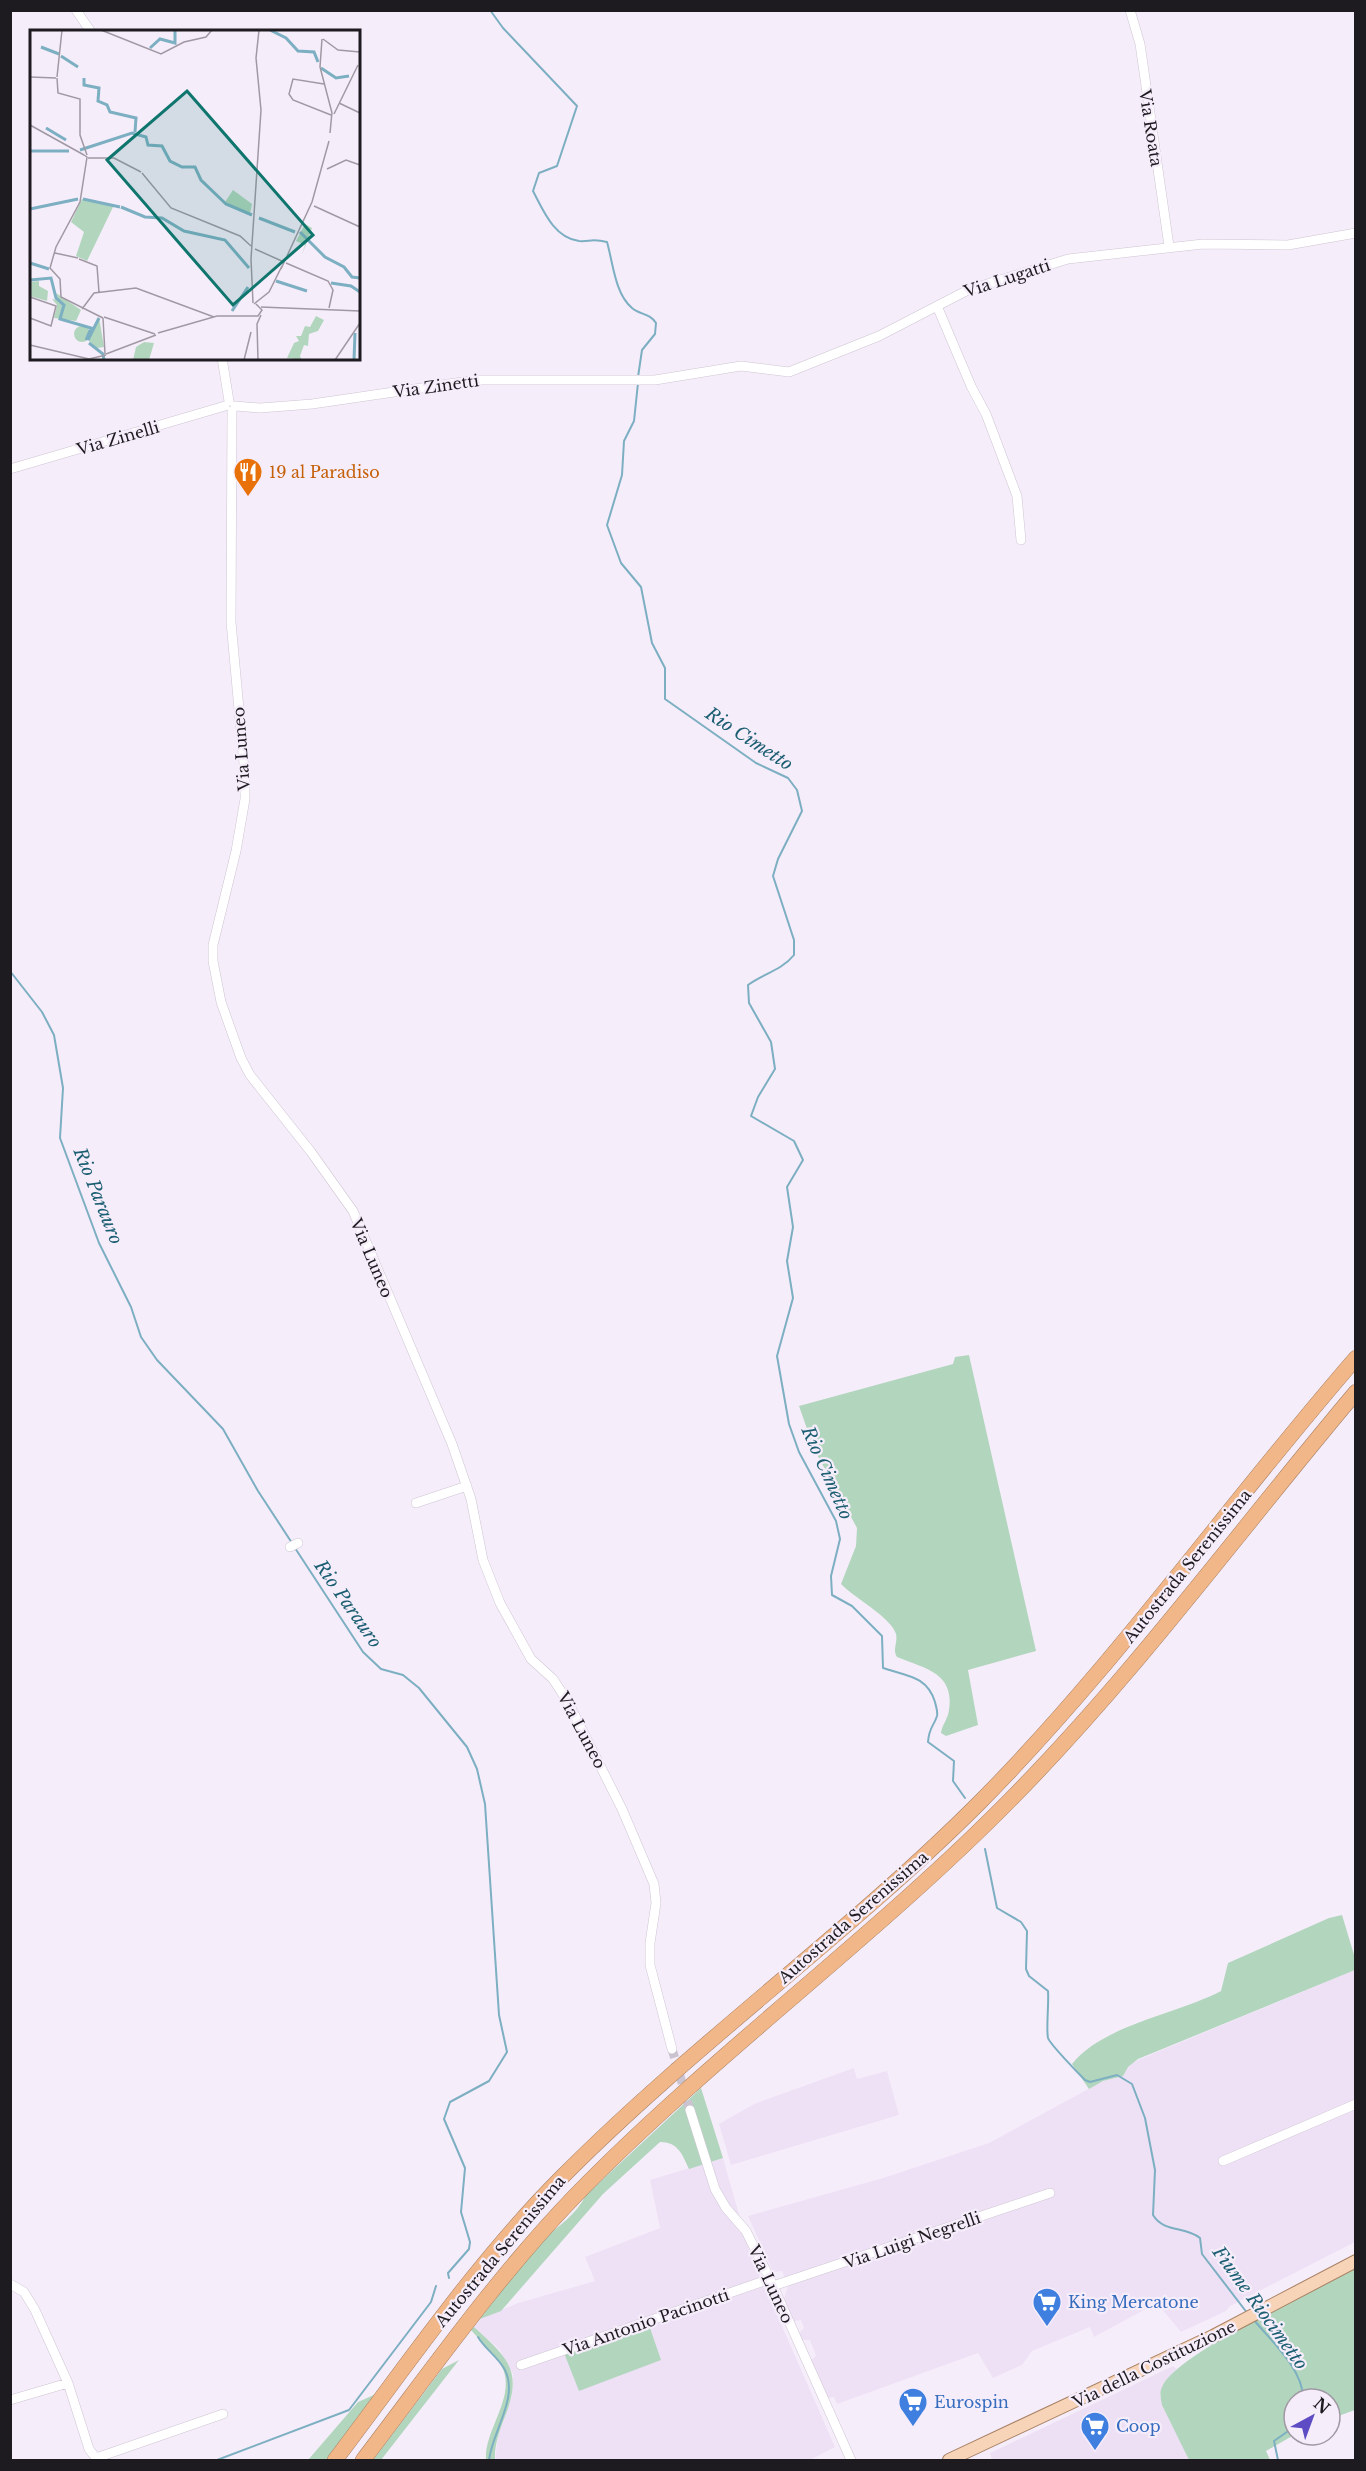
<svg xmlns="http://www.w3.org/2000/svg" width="1366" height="2471" font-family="'Libre Baskerville',serif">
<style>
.built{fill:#ede0f5}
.industrial{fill:#eee1f6}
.green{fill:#b2d6bd}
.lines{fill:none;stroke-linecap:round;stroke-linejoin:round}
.stream{stroke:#7cafc1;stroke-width:2}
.minor-tunnel{stroke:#cbc3cf;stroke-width:9;stroke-dasharray:9 4.5;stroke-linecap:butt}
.minor-casing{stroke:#cec5d3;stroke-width:10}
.major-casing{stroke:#a78064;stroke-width:14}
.highway-casing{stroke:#a78064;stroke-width:16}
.minor{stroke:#fff;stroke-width:9}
.major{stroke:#f7d4b8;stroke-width:12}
.highway{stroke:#f1b788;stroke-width:15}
.labels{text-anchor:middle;stroke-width:4.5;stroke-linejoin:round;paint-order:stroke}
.street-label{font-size:16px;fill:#1e1b20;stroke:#f6edfb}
.food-label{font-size:16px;fill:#c56008;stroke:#f6edfb;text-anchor:start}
.shop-label{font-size:16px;fill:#366cbe;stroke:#f6edfb;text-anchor:start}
.water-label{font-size:18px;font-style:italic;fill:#1c5f72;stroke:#f6edfb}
.inset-river{fill:none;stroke:#7cafc1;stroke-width:3}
.inset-road{fill:none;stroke:#a099a3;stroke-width:1.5}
.view{fill:#0f766e;fill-opacity:0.15;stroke:#0f766e;stroke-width:3}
.inset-edge{fill:none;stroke:#1e1b20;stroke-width:3}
</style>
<rect width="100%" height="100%" fill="#f6edfb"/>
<!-- built -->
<path class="built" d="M1173 2366 1177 2369 1162 2387 1160 2396 1189 2460H992L990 2453Z"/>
<!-- industrial -->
<path class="industrial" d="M1355 1970V2242L1230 2306 1226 2311 1181 2332 1157 2303 1094 2337 1090 2327 1032 2351 1022 2365 993 2378 978 2353 837 2404 834 2397 828 2398 811 2360 816 2356 810 2340H802L799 2333 804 2328 801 2320 794 2321 784 2299 788 2286 782 2271 773 2272 748 2216 883 2178 989 2143 1103 2081 1123 2076 1127 2067 1138 2060Z
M854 2068 857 2079 887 2071 899 2115 731 2165 719 2124 754 2104Z
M723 2158 750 2253 835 2447 810 2460H495L498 2436 512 2396 513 2374 499 2349 474 2327 480 2319 518 2303 595 2281 585 2257 660 2228 650 2180Z"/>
<!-- green -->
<path class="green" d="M969 1355 1036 1651 968 1670 978 1725 946 1736 941 1733C942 1725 948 1719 949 1710 955 1672 923 1668 897 1657 892 1649 898 1643 896 1634 892 1618 852 1596 841 1584L856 1546 857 1528 814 1449 799 1406 953 1364 955 1357Z
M1342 1915 1355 1958V1970L1138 2059 1128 2067 1123 2076 1103 2081 1089 2089 1072 2064C1103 2025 1177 2014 1221 1991L1228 1963 1329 1918Z
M701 2088 723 2158 689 2169C682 2154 678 2142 660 2142L603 2194 501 2311 480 2319C501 2292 522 2264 545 2239 560 2224 576 2215 586 2195Z
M1355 2269V2410L1330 2419V2399H1294V2435L1266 2451 1270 2460H1189L1162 2405C1161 2399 1159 2393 1162 2387 1176 2354 1318 2288 1355 2269Z
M649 2325 661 2360 579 2391 564 2353Z
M474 2327C508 2358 524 2371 504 2419 499 2432 494 2447 495 2460H486C484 2430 515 2399 503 2369 497 2356 481 2342 471 2330Z
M459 2360 381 2460H373L442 2369Z
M376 2394 327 2460H308L358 2402Z"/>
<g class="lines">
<!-- stream -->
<path class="stream" d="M490 10 503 28 577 106 557 166 539 173 533 191C543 210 554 238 579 241 590 242 591 238 607 242 613 263 615 294 632 308 640 315 650 313 656 323L655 334 642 350 638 377
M638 383 634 421 624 441 622 475 607 525 621 563 641 587 652 643 665 668V699L756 763 788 778 797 790 802 811 778 859 773 876 794 940V955C782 970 763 974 748 985L749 1003 771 1042 775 1069 758 1097 751 1116 794 1141 803 1160 787 1187 793 1227 787 1261 793 1298 777 1356 789 1424 799 1452 836 1521 840 1539 831 1576 832 1595 852 1606 882 1636 883 1668C907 1676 927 1676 935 1702 936 1707 938 1711 937 1716 934 1726 929 1727 928 1742L954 1761 953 1781 965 1798
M10 971 42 1012 54 1035 63 1088 60 1138 99 1243 131 1307 141 1337 157 1360 223 1429 258 1491 292 1543
M295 1548 363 1652 381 1669 403 1675 419 1688 467 1747 477 1769 485 1804 499 2015 507 2052 489 2081 450 2102 444 2119 465 2168 461 2212 470 2242 469 2249 448 2273 449 2278
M985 1849 997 1908 1021 1922 1027 1931 1026 1969 1029 1976 1048 1991C1049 2004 1046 2028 1048 2038 1050 2044 1078 2073 1085 2080L1090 2082 1117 2075 1132 2084 1145 2118 1155 2170 1153 2215C1164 2233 1185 2226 1200 2238L1202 2254 1248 2314
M1254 2320C1271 2341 1304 2370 1303 2399
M478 2337C485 2349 498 2357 505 2370 519 2398 492 2432 489 2460
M217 2460 349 2410 431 2302 436 2286
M1278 2460 1274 2441 1294 2427"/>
<!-- minor-tunnel -->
<path class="minor-tunnel" d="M672 2049 690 2110"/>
<!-- minor casing -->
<g class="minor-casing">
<path id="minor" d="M76 10 91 32
M1130 10 1140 44 1169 246
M937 306 971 386 986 414 1017 496 1021 540
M222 358 229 401
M235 406 260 408 312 404 476 380H655L741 366 789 372 879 336 968 290 1068 259 1203 244 1288 245 1356 233
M232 411 231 622 245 775V799L236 851 213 945V961L221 1002 241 1058 250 1075 311 1152 353 1211 452 1444 471 1499 483 1560 500 1603 531 1659 553 1679 568 1702 622 1809 654 1884 656 1903 650 1943V1965L672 2049
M10 469 225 406
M416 1503 467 1486
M290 1547 298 1543
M690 2110 715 2189 726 2208 746 2231 770 2279 851 2460
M1223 2161 1356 2104
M10 2284 24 2292 35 2310 68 2383 89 2449 96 2458 223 2414
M773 2286 1050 2193
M521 2365 770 2279
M10 2400 68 2383"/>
</g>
<!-- major casing -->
<g class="major-casing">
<path id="major" d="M949 2460 1213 2336 1356 2261"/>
</g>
<!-- highway casing -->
<g class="highway-casing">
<path id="highway" d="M335 2460C408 2364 477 2262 562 2177 694 2044 847 1935 979 1803 1116 1665 1228 1505 1356 1358
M363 2460C431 2371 496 2278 574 2197 713 2054 875 1938 1014 1796 1138 1670 1242 1527 1356 1392"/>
</g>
<!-- minor -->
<use href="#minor" class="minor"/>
<!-- major -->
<use href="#major" class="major"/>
<!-- highway -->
<use href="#highway" class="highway"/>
</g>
<!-- icons -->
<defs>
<g id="restaurant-pin" transform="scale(1.5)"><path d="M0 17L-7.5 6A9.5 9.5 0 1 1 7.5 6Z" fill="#e8710a" stroke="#f6edfb"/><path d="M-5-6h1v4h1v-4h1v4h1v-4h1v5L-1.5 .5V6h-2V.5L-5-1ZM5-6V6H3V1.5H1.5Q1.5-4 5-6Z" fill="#fff"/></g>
<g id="supermarket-pin" transform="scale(1.5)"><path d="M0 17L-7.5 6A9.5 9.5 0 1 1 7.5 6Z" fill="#3f7fe0" stroke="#f6edfb"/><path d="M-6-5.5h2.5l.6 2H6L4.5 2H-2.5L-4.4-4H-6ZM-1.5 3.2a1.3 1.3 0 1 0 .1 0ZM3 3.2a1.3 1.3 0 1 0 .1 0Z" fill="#fff"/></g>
</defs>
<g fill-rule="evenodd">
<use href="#restaurant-pin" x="248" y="472"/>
<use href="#supermarket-pin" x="1047" y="2302"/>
<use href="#supermarket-pin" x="913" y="2402"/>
<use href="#supermarket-pin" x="1095" y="2426"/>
</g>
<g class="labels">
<!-- street labels -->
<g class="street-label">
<text transform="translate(1151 128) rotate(81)" y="6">Via Roata</text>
<text transform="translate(1007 278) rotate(-18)" y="6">Via Lugatti</text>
<text transform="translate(436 386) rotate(-8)" y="6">Via Zinetti</text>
<text transform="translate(118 438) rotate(-16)" y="6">Via Zinelli</text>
<text transform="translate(241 749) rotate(-94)" y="6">Via Luneo</text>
<text transform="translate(372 1258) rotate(67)" y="6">Via Luneo</text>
<text transform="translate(1187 1566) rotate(-51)" y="6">Autostrada Serenissima</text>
<text transform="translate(582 1730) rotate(62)" y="6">Via Luneo</text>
<text transform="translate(853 1917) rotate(-41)" y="6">Autostrada Serenissima</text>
<text transform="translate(912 2240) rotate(-19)" y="6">Via Luigi Negrelli</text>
<text transform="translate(500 2251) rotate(-50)" y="6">Autostrada Serenissima</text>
<text transform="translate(771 2284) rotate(65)" y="6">Via Luneo</text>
<text transform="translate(646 2322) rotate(-19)" y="6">Via Antonio Pacinotti</text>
<text transform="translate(1154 2364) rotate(-26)" y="6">Via della Costituzione</text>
</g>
<!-- food labels -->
<g class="food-label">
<text x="269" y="478">19 al Paradiso</text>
</g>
<!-- shop labels -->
<g class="shop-label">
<text x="1068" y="2308">King Mercatone</text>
<text x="934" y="2408">Eurospin</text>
<text x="1116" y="2432">Coop</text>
</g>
<!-- water labels -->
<g class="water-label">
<text transform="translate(749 739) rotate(33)" y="6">Rio Cimetto</text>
<text transform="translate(98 1196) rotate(68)" y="6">Rio Parauro</text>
<text transform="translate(827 1473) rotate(66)" y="6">Rio Cimetto</text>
<text transform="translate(348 1604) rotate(55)" y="6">Rio Parauro</text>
<text transform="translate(1260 2308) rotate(54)" y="6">Fiume Riocimetto</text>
</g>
</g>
<!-- overview -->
<g transform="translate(30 30)">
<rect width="330" height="330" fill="#f6edfb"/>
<path d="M203 160 222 174 220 184 195 172ZM52 169 84 175 57 231 46 226 54 202 41 192ZM275 194 282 198 272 225 275 215 266 211ZM9 251V256L18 261 17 271 0 266V252ZM26 263 51 280 46 291 24 288 27 275 22 269 28 270ZM286 286 294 290 288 301 279 304 278 316 274 315 270 326 272 330 257 328 264 313 269 311 266 306H271L275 296 280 297ZM69 287 74 317 67 318 58 310ZM44 304a8 8 0 1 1 16 0a8 8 0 1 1-16 0ZM114 312 124 313 119 330H103L106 317Z" fill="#b2d6bd"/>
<path class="inset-river" d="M240 0 256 8 268 21 284 22 288 32M11 17 29 24M120 18 130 9 145 13V0M31 26 48 37M291 38 306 48 319 46M54 48V55L69 58 68 71 77 75 80 82 106 88 105 102M16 98 36 110M50 120 102 103 116 107 118 115 132 116 140 131 152 137H165L171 150 196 174 222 185M0 121H39M53 169 90 177M91 177 115 187 132 188 154 201 195 210 219 238M0 179 48 169M229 188 265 202M270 202 295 227 314 237 322 247 330 248M0 233 19 239M0 250 21 248 26 268 34 275 30 289 61 298 56 310M246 251 277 261M301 253 321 256 330 262M202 281 218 257M58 310 69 288M59 313 73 324 74 330M324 330 325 303"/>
<path class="inset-road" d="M71 0 131 24 154 12 176 7 182 0M292 9 290 37 302 83M293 9 308 20 330 22M0 47 26 48M27 47 32 0M27 48 28 63 50 69V105L57 125M294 54 263 49 259 64 263 70 301 85M309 73 330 83M304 84 328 35M0 95 54 125M300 103 302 82M54 125 57 127 50 172 26 217 20 238 30 249 31 267 73 288M58 128H84L111 142M297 139 316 130 330 135M112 143 141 178 210 206 221 216M284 176 330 197M225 219 254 232M25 223 48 228M49 229 67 236 69 262M256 233 298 251 303 260 299 278M251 239 282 172 299 111M0 267 26 276 21 296 0 288M223 273 221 229 231 80 226 28 229 0M224 274 239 262 252 236M231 277 330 281M52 279 64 263 106 258 184 287M74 287 125 304M73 288 75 324M128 303 187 286H228L232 280 226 274M0 315 59 329 76 325M76 324 126 305M214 330 221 302M228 330 227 294 231 285M305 330 330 293"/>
<path class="view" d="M157 61 283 205 203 275 77 130Z"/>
<rect width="330" height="330" class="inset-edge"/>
</g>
<!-- border -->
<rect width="1366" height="2471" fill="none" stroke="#1e1b20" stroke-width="24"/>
<!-- north arrow -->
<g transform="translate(1312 2417) rotate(41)"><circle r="28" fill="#f6edfb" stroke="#a099a3" stroke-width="1.5"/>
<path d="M0-4.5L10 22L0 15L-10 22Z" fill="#5d4cc4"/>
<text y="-9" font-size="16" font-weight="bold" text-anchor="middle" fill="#1e1b20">N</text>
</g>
</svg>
